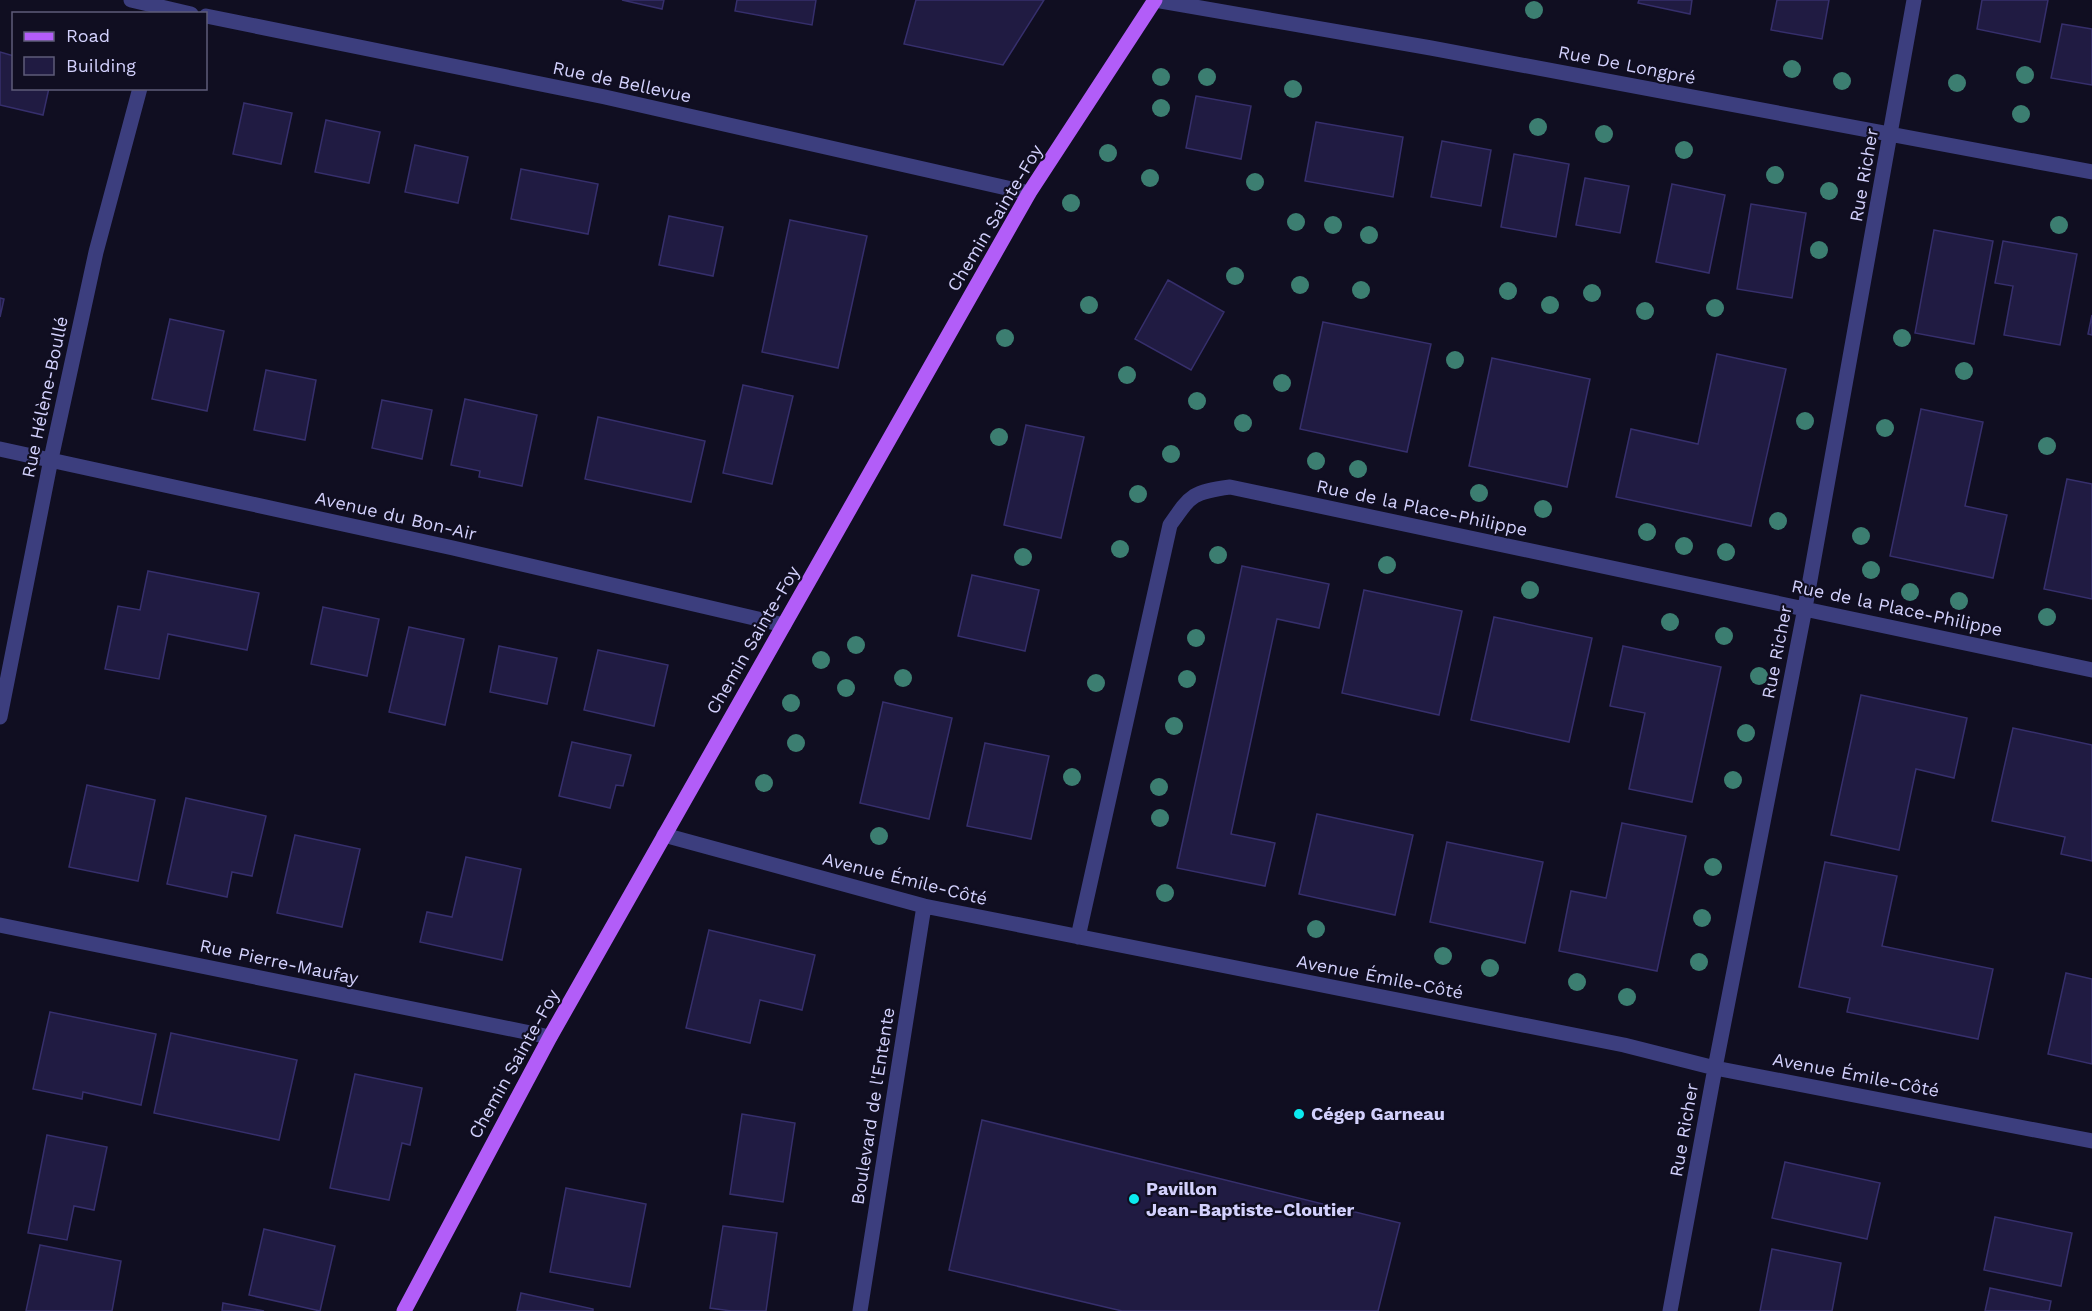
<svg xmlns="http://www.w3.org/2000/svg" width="2092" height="1311" font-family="'Work Sans',sans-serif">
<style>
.building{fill:#201b42;stroke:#362f6c;stroke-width:1.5}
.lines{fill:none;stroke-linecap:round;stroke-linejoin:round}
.minor{stroke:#3c3e7e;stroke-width:15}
.major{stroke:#b25df8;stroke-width:15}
.tree{fill:#3c7e71}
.poi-dot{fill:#0beaef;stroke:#100e21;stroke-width:2}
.labels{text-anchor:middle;stroke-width:4.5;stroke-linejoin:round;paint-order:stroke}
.street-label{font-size:18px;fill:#d3d1fd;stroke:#100e21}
.poi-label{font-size:18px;font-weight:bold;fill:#d3d1fd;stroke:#100e21;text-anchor:start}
</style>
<rect width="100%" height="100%" fill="#100e21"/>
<!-- building -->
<path class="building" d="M622 0H664L662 9Z
M737 0H816L812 25 735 11Z
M916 0H1044L1003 65 904 44Z
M1639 0H1692L1690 14 1638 3Z
M1777 0H1829L1822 39 1771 30Z
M1982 0H2048L2040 42 1977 29Z
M2062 24 2092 29V85L2051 78Z
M0 52 14 56V88H49L43 115 0 105Z
M1196 96 1251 106 1241 159 1186 148Z
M244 103 292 113 281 164 233 154Z
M326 120 380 132 369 183 315 172Z
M1316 122 1403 137 1393 197 1305 181Z
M1442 141 1491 150 1481 206 1431 197Z
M415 145 468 157 458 203 405 192Z
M1514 154 1569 164 1556 237 1501 227Z
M521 169 598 184 588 234 511 219Z
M1585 178 1629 186 1620 233 1576 225Z
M1672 184 1725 195 1709 273 1656 262Z
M1751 204 1806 213 1792 298 1737 289Z
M669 216 723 227 713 276 659 265Z
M790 220 867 236 838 368 762 352Z
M1934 230 1993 241 1974 344 1915 333Z
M2003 241 2077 254 2060 345 2004 335 2013 286 1995 283Z
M1168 280 1224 312 1191 370 1135 339Z
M0 298 4 299 0 317Z
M2092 315V335L2088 334Z
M170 319 224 331 207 411 152 399Z
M1323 322 1431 344 1407 452 1300 429Z
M1717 354 1786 369 1751 526 1616 497 1631 429 1698 444Z
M1492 358 1590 379 1567 487 1469 466Z
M266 370 316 380 305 440 254 430Z
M743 385 793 396 772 484 723 473Z
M465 399 537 415 522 486 479 477 480 471 451 465Z
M382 400 432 410 422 459 372 448Z
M1921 409 1983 422 1965 506 2007 515 1993 578 1890 556Z
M598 417 705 441 691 502 585 479Z
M1026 425 1084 437 1061 538 1004 525Z
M2067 479 2092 484V599L2044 589Z
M1242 566 1329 584 1319 628 1277 619 1231 834 1275 843 1265 886 1177 868Z
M148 571 259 593 247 650 168 634 159 679 105 669 118 606 140 610Z
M972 575 1039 590 1025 651 958 636Z
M1364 590 1462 611 1439 715 1342 693Z
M323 607 379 619 367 676 311 664Z
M1494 617 1592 638 1569 742 1471 720Z
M409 627 464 639 445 725 389 712Z
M499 646 557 658 547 704 490 692Z
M1623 646 1721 667 1692 802 1629 789 1645 713 1610 706Z
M598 650 668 665 654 726 584 710Z
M1861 695 1967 718 1954 778 1916 769 1899 850 1831 835Z
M883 702 952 718 929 819 860 803Z
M2013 728 2092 745V861L2061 854 2065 837 1992 821Z
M572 742 631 755 623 786 616 785 610 808 559 796Z
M985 743 1049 756 1031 839 967 826Z
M87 785 155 800 138 881 69 867Z
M186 798 266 816 252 876 232 872 227 897 167 884Z
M1317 814 1413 835 1395 915 1299 894Z
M1622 823 1686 836 1657 971 1559 951 1571 891 1606 898Z
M295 835 360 849 342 927 277 913Z
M1447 842 1543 862 1525 943 1430 922Z
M466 857 521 869 502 960 420 942 427 912 452 917Z
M1825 862 1897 876 1882 946 1993 969 1978 1039 1847 1012 1850 998 1799 987Z
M709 930 815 955 802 1010 760 1000 750 1043 686 1028Z
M2066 973 2092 979V1064L2048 1054Z
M50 1012 156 1034 141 1105 83 1092 82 1099 33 1089Z
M171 1033 297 1060 279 1140 154 1113Z
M355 1074 422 1088 410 1145 402 1143 389 1200 330 1188Z
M742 1114 795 1123 783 1202 730 1194Z
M982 1120 1400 1223 1378 1311H1122L949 1270Z
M982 1120 1400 1223 1378 1311H1122L949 1270Z
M47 1135 107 1147 94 1210 74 1206 67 1240 28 1233Z
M1785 1162 1880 1183 1867 1239 1772 1218Z
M566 1188 646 1204 630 1287 550 1272Z
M1995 1217 2072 1233 2061 1286 1984 1270Z
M723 1226 777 1233 766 1311H731L710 1308Z
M264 1229 335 1246 320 1311 249 1295Z
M40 1245 121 1261 112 1311H26Z
M1772 1249 1841 1263 1832 1311H1760Z
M1990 1288 2051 1301 2049 1311H1985Z
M521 1293 593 1309V1311H517Z
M223 1303 264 1311H222Z"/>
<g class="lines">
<!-- minor -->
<path class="minor" d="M131 0 191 14
M1155 0 1431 48 2092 172
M206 16 605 97 1029 193
M0 449 453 548 784 625
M0 717 51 459 96 252 140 88
M664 835 924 906 1624 1045 1715 1068 2092 1141
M0 925 550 1037
M1078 937 1170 525C1191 495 1192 492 1230 487L2092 670
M860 1311 924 906
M1670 1311 1715 1068 1805 608 1914 0"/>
<!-- major -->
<path class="major" d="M404 1311 550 1037 1029 193 1155 0"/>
</g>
<!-- trees -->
<g class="tree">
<circle cx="1534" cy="10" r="9"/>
<circle cx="1792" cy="69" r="9"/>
<circle cx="2025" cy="75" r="9"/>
<circle cx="1161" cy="77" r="9"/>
<circle cx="1207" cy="77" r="9"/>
<circle cx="1842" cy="81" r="9"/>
<circle cx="1957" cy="83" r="9"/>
<circle cx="1293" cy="89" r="9"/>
<circle cx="1161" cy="108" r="9"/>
<circle cx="2021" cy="114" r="9"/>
<circle cx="1538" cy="127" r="9"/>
<circle cx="1604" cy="134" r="9"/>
<circle cx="1684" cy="150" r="9"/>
<circle cx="1108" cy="153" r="9"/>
<circle cx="1775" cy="175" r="9"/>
<circle cx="1150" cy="178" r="9"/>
<circle cx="1255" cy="182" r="9"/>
<circle cx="1829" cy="191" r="9"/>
<circle cx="1071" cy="203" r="9"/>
<circle cx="1296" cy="222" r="9"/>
<circle cx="1333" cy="225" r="9"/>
<circle cx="2059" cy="225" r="9"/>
<circle cx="1369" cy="235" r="9"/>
<circle cx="1819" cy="250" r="9"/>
<circle cx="1235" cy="276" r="9"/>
<circle cx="1300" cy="285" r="9"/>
<circle cx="1361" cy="290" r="9"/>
<circle cx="1508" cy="291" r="9"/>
<circle cx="1592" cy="293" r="9"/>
<circle cx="1089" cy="305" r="9"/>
<circle cx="1550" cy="305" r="9"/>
<circle cx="1715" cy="308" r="9"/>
<circle cx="1645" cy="311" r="9"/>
<circle cx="1005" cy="338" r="9"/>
<circle cx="1902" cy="338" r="9"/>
<circle cx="1455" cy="360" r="9"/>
<circle cx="1964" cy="371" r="9"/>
<circle cx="1127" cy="375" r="9"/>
<circle cx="1282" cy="383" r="9"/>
<circle cx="1197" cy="401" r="9"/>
<circle cx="1805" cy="421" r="9"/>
<circle cx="1243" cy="423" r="9"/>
<circle cx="1885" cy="428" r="9"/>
<circle cx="999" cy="437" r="9"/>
<circle cx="2047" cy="446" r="9"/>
<circle cx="1171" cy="454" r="9"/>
<circle cx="1316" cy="461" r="9"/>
<circle cx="1358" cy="469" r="9"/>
<circle cx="1479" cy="493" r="9"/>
<circle cx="1138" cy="494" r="9"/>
<circle cx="1543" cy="509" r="9"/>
<circle cx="1778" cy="521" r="9"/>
<circle cx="1647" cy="532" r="9"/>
<circle cx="1861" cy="536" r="9"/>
<circle cx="1684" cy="546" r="9"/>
<circle cx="1120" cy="549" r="9"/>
<circle cx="1726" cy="552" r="9"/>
<circle cx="1218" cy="555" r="9"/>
<circle cx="1023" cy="557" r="9"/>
<circle cx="1387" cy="565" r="9"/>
<circle cx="1871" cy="570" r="9"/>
<circle cx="1530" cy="590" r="9"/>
<circle cx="1910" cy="592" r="9"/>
<circle cx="1959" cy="601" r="9"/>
<circle cx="2047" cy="617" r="9"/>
<circle cx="1670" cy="622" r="9"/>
<circle cx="1724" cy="636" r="9"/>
<circle cx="1196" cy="638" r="9"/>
<circle cx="856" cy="645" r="9"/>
<circle cx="821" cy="660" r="9"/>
<circle cx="1759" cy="676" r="9"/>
<circle cx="903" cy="678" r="9"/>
<circle cx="1187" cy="679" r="9"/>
<circle cx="1096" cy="683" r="9"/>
<circle cx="846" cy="688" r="9"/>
<circle cx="791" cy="703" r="9"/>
<circle cx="1174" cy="726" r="9"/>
<circle cx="1746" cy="733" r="9"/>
<circle cx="796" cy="743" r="9"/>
<circle cx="1072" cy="777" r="9"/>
<circle cx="1733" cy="780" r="9"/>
<circle cx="764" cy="783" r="9"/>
<circle cx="1159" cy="787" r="9"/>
<circle cx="1160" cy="818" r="9"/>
<circle cx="879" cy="836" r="9"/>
<circle cx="1713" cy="867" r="9"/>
<circle cx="1165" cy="893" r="9"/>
<circle cx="1702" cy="918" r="9"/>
<circle cx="1316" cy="929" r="9"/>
<circle cx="1443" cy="956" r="9"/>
<circle cx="1699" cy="962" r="9"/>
<circle cx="1490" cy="968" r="9"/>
<circle cx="1577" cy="982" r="9"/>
<circle cx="1627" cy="997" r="9"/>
</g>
<!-- markers -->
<g class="poi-dot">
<circle cx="1299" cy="1114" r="6"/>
<circle cx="1134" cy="1199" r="6"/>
</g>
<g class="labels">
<!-- street labels -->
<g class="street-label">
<text transform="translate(1627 65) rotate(11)" y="6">Rue De Longpré</text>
<text transform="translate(622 82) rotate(12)" y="6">Rue de Bellevue</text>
<text transform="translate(1864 175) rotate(-80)" y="6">Rue Richer</text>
<text transform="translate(995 218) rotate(-59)" y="6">Chemin Sainte-Foy</text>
<text transform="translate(45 397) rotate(-78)" y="6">Rue Hélène-Boullé</text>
<text transform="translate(1422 508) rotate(12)" y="6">Rue de la Place-Philippe</text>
<text transform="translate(396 516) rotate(13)" y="6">Avenue du Bon-Air</text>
<text transform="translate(1897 608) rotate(12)" y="6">Rue de la Place-Philippe</text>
<text transform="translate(753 640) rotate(-60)" y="6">Chemin Sainte-Foy</text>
<text transform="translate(1777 652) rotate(-79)" y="6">Rue Richer</text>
<text transform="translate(905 879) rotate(14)" y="6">Avenue Émile-Côté</text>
<text transform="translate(279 962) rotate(12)" y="6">Rue Pierre-Maufay</text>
<text transform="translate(1380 977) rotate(11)" y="6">Avenue Émile-Côté</text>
<text transform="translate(514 1064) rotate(-61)" y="6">Chemin Sainte-Foy</text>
<text transform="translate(1856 1075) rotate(11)" y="6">Avenue Émile-Côté</text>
<text transform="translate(873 1106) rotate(-81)" y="6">Boulevard de l'Entente</text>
<text transform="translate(1684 1130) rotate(-80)" y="6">Rue Richer</text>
</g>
<!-- poi labels -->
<g class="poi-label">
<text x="1311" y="1120">Cégep Garneau</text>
<text x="1146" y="1195">Pavillon<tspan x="1146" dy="21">Jean-Baptiste-Cloutier</tspan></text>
</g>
</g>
<!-- legend -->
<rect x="12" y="12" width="195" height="78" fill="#100e21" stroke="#5e5c79" stroke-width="1.5"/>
<rect x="24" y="32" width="30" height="9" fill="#b25df8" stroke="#5e5c79" stroke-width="1.5"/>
<text x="66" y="42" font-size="18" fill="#d3d1fd">Road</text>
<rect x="24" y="57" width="30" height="18" fill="#201b42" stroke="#5e5c79" stroke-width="1.5"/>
<text x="66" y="72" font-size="18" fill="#d3d1fd">Building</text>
</svg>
